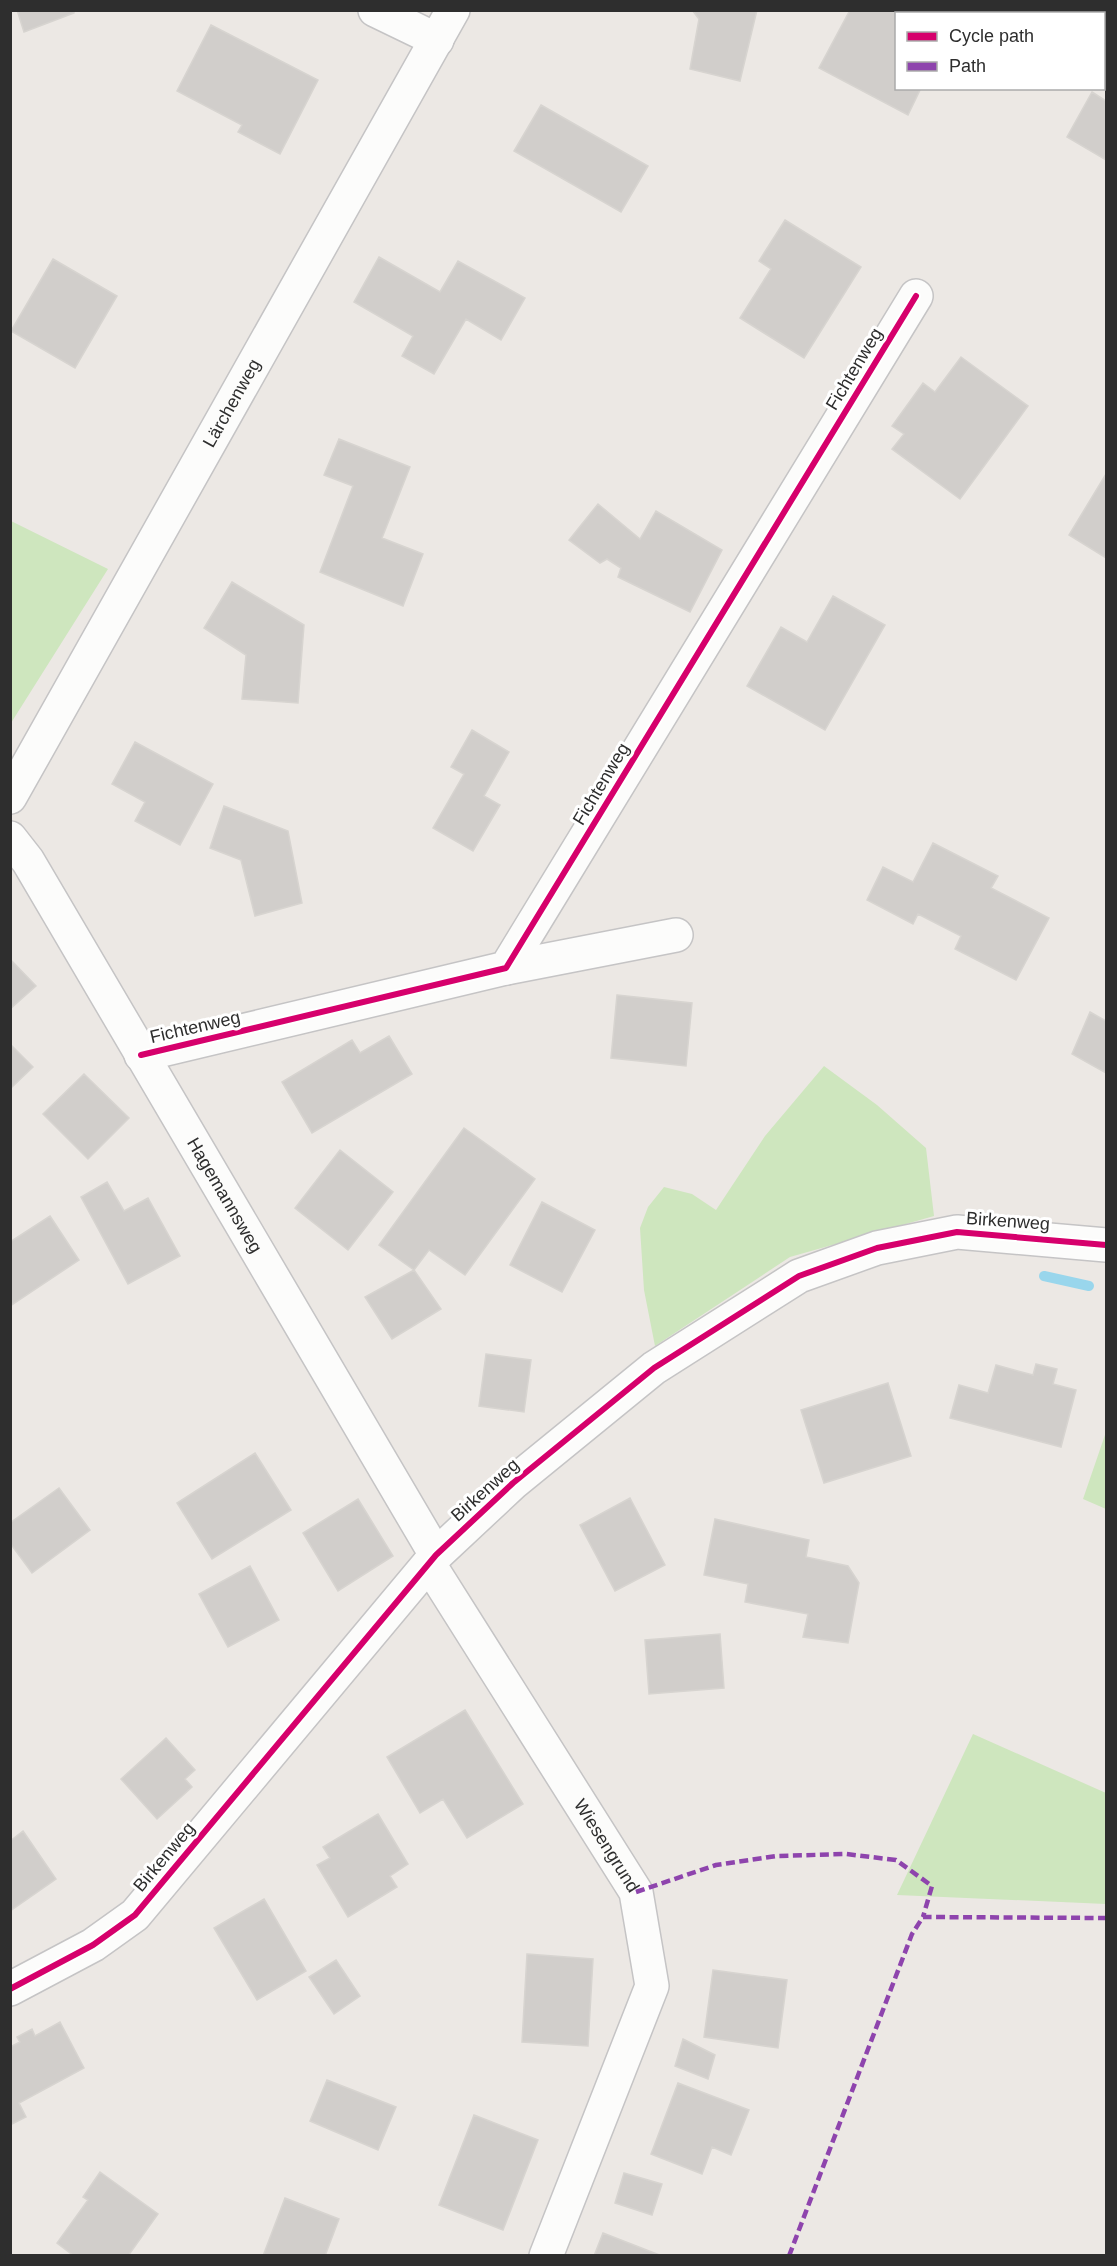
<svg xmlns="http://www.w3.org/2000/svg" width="1117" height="2266" font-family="Arial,sans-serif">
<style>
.green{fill:#cee6be}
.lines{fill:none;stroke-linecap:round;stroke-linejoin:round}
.stream{stroke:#99d6ec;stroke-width:10}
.building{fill:#d1cecb;stroke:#d7d4d0;stroke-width:1.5}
.street-casing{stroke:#c5c4c5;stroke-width:36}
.street{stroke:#fcfcfb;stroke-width:33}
.quiet{stroke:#8e44ad;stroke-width:4.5;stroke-dasharray:9 4.5;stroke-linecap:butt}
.cycleway-casing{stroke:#fff;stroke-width:10}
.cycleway{stroke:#d6006c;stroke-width:6}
.labels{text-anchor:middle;stroke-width:6;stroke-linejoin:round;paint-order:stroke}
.street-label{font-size:18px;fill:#2e2e2e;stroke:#fff}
</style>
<rect width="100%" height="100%" fill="#ece8e4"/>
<!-- green -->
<path class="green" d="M11 521 108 569 11 723Z
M824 1066 877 1105 926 1148 934 1216 790 1257 655 1346 644 1290 640 1228 648 1207 664 1187 692 1194 716 1210 765 1136Z
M1106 1432V1509L1083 1499Z
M973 1734 1106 1793V1904L897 1895Z"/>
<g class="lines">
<!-- stream -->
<path class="stream" d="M1044 1276 1089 1286"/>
</g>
<!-- building -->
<path class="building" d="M17 10H74V13L24 32Z
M692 10H757L740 81 690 69 699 19Z
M850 10H921L926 14H896V88H921L908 115 819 68Z
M211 25 318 80 280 154 238 132 242 125 177 91Z
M1092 92 1106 101V160L1067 137Z
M541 105 648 166 621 212 514 151Z
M785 220 861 267 804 358 740 318 771 269 759 261Z
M379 257 440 292 458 261 525 298 501 340 466 319 434 374 402 356 413 336 354 302Z
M53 259 117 296 75 368 11 331Z
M961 357 1028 406 960 499 892 449 904 434 892 426 923 383 935 392Z
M339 439 410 467 382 538 423 554 403 606 320 572 353 486 324 475Z
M1106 474V558L1069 535Z
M598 504 640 539 656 511 722 550 690 612 618 577 621 568 607 559 600 563 569 540Z
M232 582 304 625 298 703 242 699 246 655 204 628Z
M833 596 885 625 825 730 747 686 781 627 807 642Z
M472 730 509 752 484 796 500 805 473 851 433 828 464 774 451 767Z
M135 742 213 784 180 845 135 821 145 802 112 784Z
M224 806 288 831 302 903 255 916 241 860 210 848Z
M933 843 998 876 991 888 1049 918 1016 980 955 949 961 936 918 914 913 924 867 900 883 867 913 882Z
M10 959 36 986 10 1009Z
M617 995 692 1003 686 1066 611 1058Z
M1090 1012 1106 1021V1073L1072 1054Z
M389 1036 412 1074 312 1133 282 1082 352 1040 360 1053Z
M10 1044 33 1067 11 1088 10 1087Z
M84 1074 129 1118 88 1159 43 1114Z
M464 1128 535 1179 465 1275 429 1250 414 1270 379 1245Z
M340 1150 393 1192 348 1250 295 1208Z
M107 1182 124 1211 148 1198 180 1256 128 1284 81 1197Z
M542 1202 595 1230 562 1292 510 1265Z
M50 1216 79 1260 10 1306V1242Z
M414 1270 441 1309 392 1339 365 1297Z
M486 1354 531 1360 524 1412 479 1406Z
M1036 1364 1057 1369 1053 1384 1076 1390 1061 1447 950 1418 959 1385 988 1393 996 1365 1033 1375Z
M888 1383 911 1456 824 1483 801 1410Z
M255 1453 291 1510 212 1559 177 1503Z
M59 1488 90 1530 32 1573 10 1543V1523Z
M630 1498 665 1565 615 1591 580 1525Z
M358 1499 393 1556 338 1591 303 1533Z
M715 1519 809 1540 806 1557 848 1566 859 1583 848 1643 803 1637 808 1614 745 1602 748 1584 704 1575Z
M250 1566 279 1620 228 1647 199 1594Z
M720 1634 724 1688 649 1694 645 1640Z
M465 1710 523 1804 467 1838 443 1799 420 1813 387 1757Z
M166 1738 195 1770 185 1779 192 1787 157 1819 121 1779Z
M378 1814 408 1864 390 1876 397 1887 348 1917 317 1865 330 1858 323 1847Z
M23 1831 56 1879 10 1911V1841Z
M264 1899 306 1971 257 2000 214 1928Z
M527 1954 593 1959 588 2046 522 2042Z
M336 1960 360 1996 334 2014 309 1977Z
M713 1970 787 1980 778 2048 704 2037Z
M60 2022 84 2068 19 2103 26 2117 10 2125V2047L20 2042 17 2037 32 2029 35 2036Z
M683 2039 715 2055 708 2079 675 2066Z
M327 2080 396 2107 378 2150 310 2121Z
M678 2083 749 2110 731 2155 712 2147 702 2174 651 2154Z
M474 2115 538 2140 503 2230 439 2205Z
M100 2172 158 2214 128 2256H74L57 2243 88 2200 83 2197Z
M624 2173 662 2184 652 2215 615 2203Z
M285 2198 339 2219 325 2256H263Z
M603 2233 662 2256H594Z"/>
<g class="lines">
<!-- street casing -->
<g class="street-casing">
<g id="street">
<path d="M375 10 437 40"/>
<path id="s1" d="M10 797 453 10"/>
<path id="s2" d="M10 838 28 861 436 1555"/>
<path d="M506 968 676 935"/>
<path d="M141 1055 506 968 916 296"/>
<path id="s3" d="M429 1564 636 1892 652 1986 546 2256"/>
<path d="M10 1989 93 1945 135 1915 436 1555 513 1483 654 1368 799 1276 877 1248 957 1232 1106 1245"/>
</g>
</g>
<!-- street -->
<use href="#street" class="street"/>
<!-- quiet -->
<path class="quiet" d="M636 1892 716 1865 776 1856 846 1854 896 1860 932 1886 923 1917
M789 2256 912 1934 923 1917 1106 1918"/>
<!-- cycleway casing -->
<g class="cycleway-casing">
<path id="cycleway" d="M141 1055 506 968 916 296
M10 1989 93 1945 135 1915 436 1555 513 1483 654 1368 799 1276 877 1248 957 1232 1106 1245"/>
</g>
<!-- cycleway -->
<use href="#cycleway" class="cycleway"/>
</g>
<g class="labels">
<!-- street labels -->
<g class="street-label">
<text transform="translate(854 369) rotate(-59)" y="6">Fichtenweg</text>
<text dy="6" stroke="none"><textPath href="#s1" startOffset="452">Lärchenweg</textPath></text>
<text transform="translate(601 784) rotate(-59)" y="6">Fichtenweg</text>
<text transform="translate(195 1027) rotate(-13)" y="6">Fichtenweg</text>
<text dy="6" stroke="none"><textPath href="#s2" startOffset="417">Hagemannsweg</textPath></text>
<text transform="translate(1008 1221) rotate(4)" y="6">Birkenweg</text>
<text transform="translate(485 1490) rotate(-42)" y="6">Birkenweg</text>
<text dy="6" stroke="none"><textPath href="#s3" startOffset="333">Wiesengrund</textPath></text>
<text transform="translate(164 1857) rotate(-50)" y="6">Birkenweg</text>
</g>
</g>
<!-- border -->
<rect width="1117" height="2266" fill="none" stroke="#2e2e2e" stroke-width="24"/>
<!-- legend -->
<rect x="895" y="12" width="210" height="78" fill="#ffffff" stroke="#ababab" stroke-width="1.5"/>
<rect x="907" y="32" width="30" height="9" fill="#d6006c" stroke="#ababab" stroke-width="1.5"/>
<text x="949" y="42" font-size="18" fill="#2e2e2e">Cycle path</text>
<rect x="907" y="62" width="30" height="9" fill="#8e44ad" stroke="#ababab" stroke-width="1.5"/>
<text x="949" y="72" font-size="18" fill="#2e2e2e">Path</text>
</svg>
